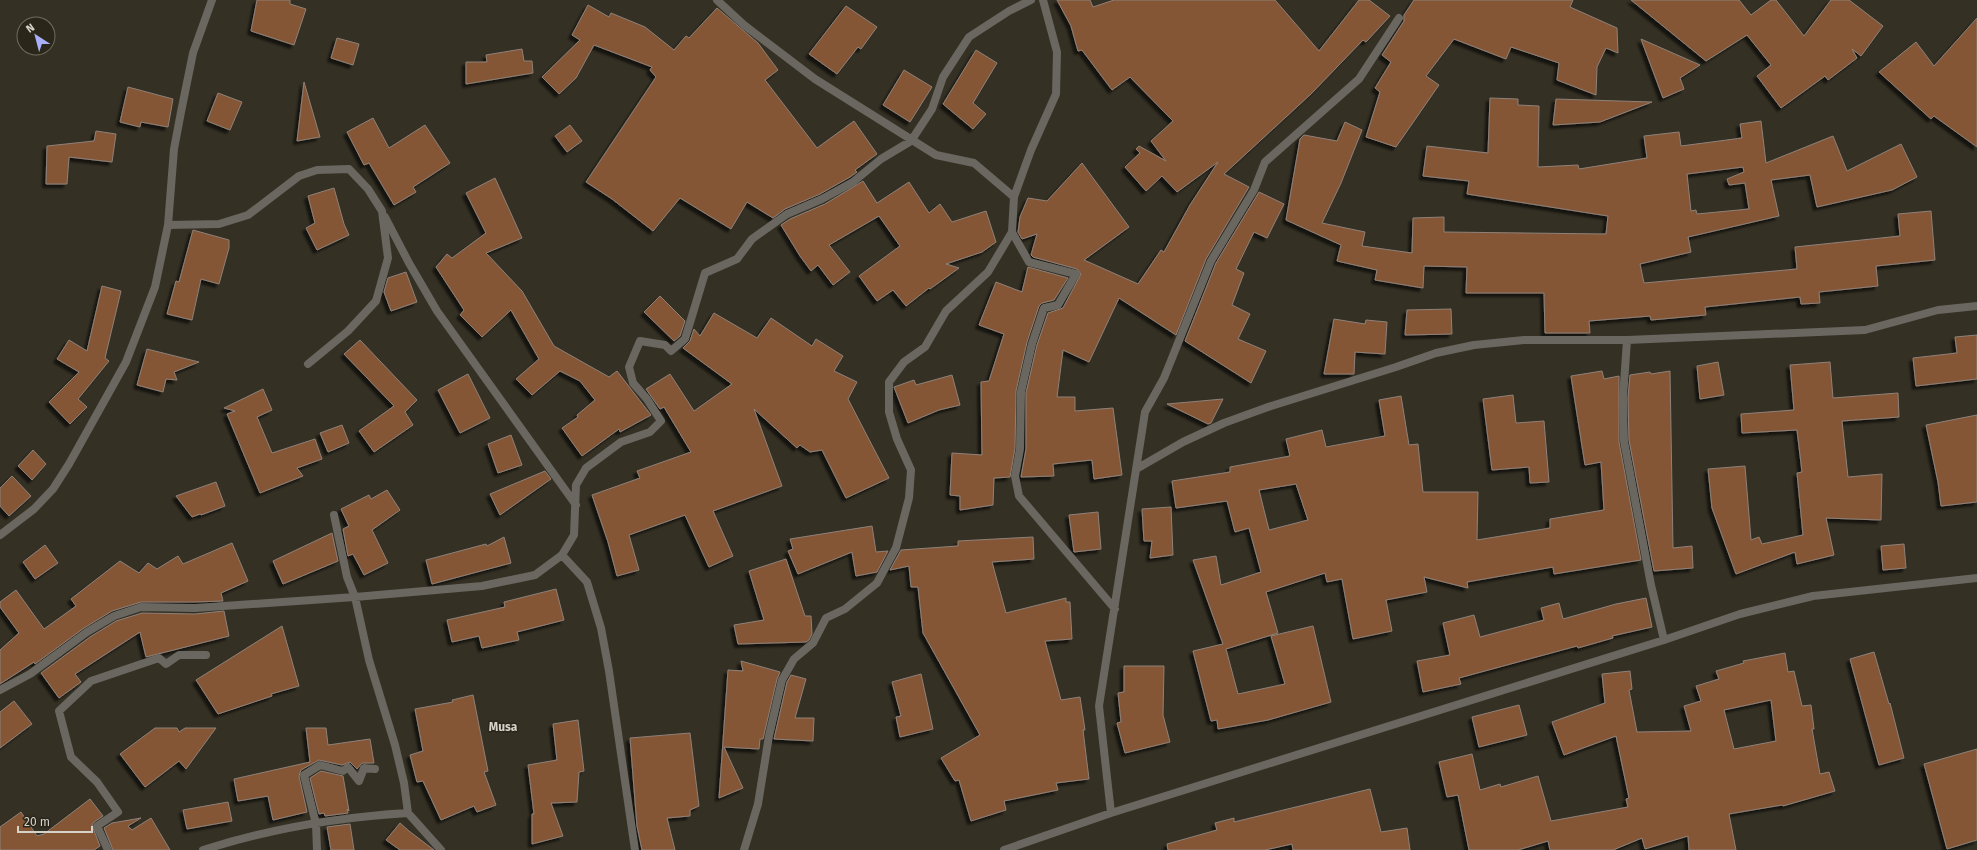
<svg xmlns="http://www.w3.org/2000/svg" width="1977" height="850" font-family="'Fira Sans',sans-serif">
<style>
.building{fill:#845636;stroke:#8f8179;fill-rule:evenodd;filter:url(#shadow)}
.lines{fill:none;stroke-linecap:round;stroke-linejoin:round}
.minor{stroke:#6a6660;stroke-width:8}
.labels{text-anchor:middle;stroke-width:3;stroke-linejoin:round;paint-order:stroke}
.neighbourhood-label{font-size:12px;font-weight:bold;fill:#d5d2ca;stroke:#2a261a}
</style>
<defs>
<filter id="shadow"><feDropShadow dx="-3.5" dy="3.5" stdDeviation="1" flood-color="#0009"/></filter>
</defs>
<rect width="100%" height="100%" fill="#343024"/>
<!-- building -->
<path class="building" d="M257 0H290V4L306 9 294 45 251 31Z
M1057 0H1090L1093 7 1114 0H1275L1319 51 1359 0H1369L1390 16 1366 42 1363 40 1311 94 1224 174 1249 187 1206 259 1176 335 1119 298 1089 362 1063 350 1057 397H1075V411L1113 408 1122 475 1094 479 1092 460 1053 464 1054 476 1021 477 1026 449V393L1037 345 1048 313 1063 308 1081 274 1077 269 1033 257 1031 255 1037 234 1022 239 1018 232 1020 217 1028 198 1047 201 1082 163 1129 227 1084 260 1138 284 1161 250 1164 252 1190 205 1218 162 1177 192 1162 176 1146 191 1125 167 1140 153 1136 149 1139 146 1166 161 1151 141 1173 121 1130 77 1112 90 1082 50 1078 51 1071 26Z
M1414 0H1573L1570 7 1617 28 1618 53 1606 48 1597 67 1596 95 1557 80 1559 63 1511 47 1506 59 1454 39 1426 76 1439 85 1396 147 1366 137 1380 92 1375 88 1391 62 1382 55 1404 21V15Z
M1631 0H1739L1751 15 1771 0H1776L1804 36 1831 0H1849L1883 26 1861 56 1852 49 1857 58 1828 80 1825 76 1781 108 1757 76 1771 65 1747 35 1706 61Z
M588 5 609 17 611 13 645 27 674 50 686 36 689 38 717 8 758 43 778 70 765 80 817 148 854 121 877 154 855 170 857 172 850 177 820 194 785 209 773 218 747 202 731 229 680 198 653 231 612 199 586 182 656 77 650 70 652 67 594 45 576 78 559 94 542 77 580 40 572 35Z
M846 6 877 27 861 49 858 47 837 74 809 54Z
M1977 18V147L1934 116 1931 119 1879 72 1916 42 1934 66Z
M337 38 359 44 353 65 331 58Z
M1641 39 1700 65 1680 78 1684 89 1663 98Z
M522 49 524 61H532L533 73 466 84V62H487L486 55Z
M976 50 997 63 973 103 986 114 973 129 943 104Z
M904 70 932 87 910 122 883 105Z
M304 82 320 137 297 141Z
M128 87 173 99 168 127 141 122 140 127 120 122Z
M218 93 242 102 230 130 207 121Z
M1490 98 1518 99V105L1539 106 1538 167 1578 165 1579 169 1647 158 1644 136 1679 132 1681 146 1742 138 1740 124 1761 121 1766 163 1833 136 1847 171 1901 144 1917 177 1892 190 1817 207 1810 175 1771 180 1779 216 1688 237 1691 252 1640 264 1644 283 1797 269 1795 247 1900 236 1898 214 1931 211 1935 260 1876 266 1878 286 1819 292 1820 303 1801 304 1800 297 1705 307 1706 315 1651 320 1650 316 1589 321 1590 333H1545L1544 293H1466L1467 267 1424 266 1423 288 1375 280 1377 270 1337 261 1341 245 1286 220 1300 139 1304 135 1337 141 1345 122 1362 130 1341 183 1322 223 1365 232 1362 246 1412 253 1413 218 1444 217V232L1606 234 1608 216 1467 194 1469 181 1423 176 1427 146 1488 153ZM1743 167 1744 172 1727 179 1729 185 1745 183 1749 209 1697 214 1696 210 1691 211 1687 174Z
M1556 99 1652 102 1600 122 1553 125Z
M373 118 389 148 425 125 450 163 413 187 416 192 394 205 369 163 364 165 347 132Z
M570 125 582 141 567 152 555 136Z
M96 131 116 134 112 162 69 157 67 184H46L47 146 94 141Z
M495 178 522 238 486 253 522 291 554 346 609 377 617 371 651 415 620 432 619 429 582 456 562 428 578 417 577 415 595 400 580 381 560 371 532 395 516 379 539 359 511 310 482 337 460 315 464 310 436 267 447 254 452 258 486 233 466 193Z
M863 181 877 203 909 182 929 213 940 204 952 222 986 211 996 242 982 252 946 264 959 268 930 289 929 288 906 306 893 290 877 301 859 276 900 246 879 216 829 245 850 272 833 285 818 265 811 271 800 256 781 225 790 219 825 204Z
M334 188 344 224 349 235 317 250 306 228 315 223 308 196Z
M1259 192 1284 204 1267 238 1254 232 1236 269 1244 273 1232 305 1250 314 1238 339 1266 351 1251 383 1185 341 1216 263Z
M193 230 229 240V248L219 284 201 279 192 320 167 314 176 281 179 282Z
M1028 267 1068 278 1054 300 1042 303 1039 306 1027 342 1016 391 1015 448 1010 477 994 478 993 505 960 510V496L950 495 952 453 982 455 981 382 989 381 1004 334 979 325 996 282 1022 292Z
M406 272 417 302 391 311 384 292 388 278Z
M102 286 121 291 105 358 109 361 78 399 87 407 70 424 49 402 79 372 57 359 69 340 87 351Z
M660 296 685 321 680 336 674 341 644 312Z
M1451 309 1452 334 1405 335 1407 310Z
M714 313 757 338 771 318 812 346 816 339 843 356 834 371 857 382 848 399 889 478 846 498 822 450 810 452 800 445 797 448 754 409 782 486 713 511 733 556 709 567 685 515 629 535 639 570 617 576 608 542 592 495 640 478 637 471 691 452 664 407 660 409 646 389 670 374 694 411 732 384 683 348 690 341 694 329 700 336Z
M1334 319 1365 324 1366 320 1387 322 1385 354 1355 352 1354 374H1324Z
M1977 335V379L1916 386 1913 358 1957 353 1955 337Z
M360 340 417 400 405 412 413 425 374 452 359 431 394 406 344 354Z
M147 349 199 362 174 372 177 380 166 379 163 392 137 385Z
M1718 362 1724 395 1700 399 1697 366Z
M1830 362 1833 398 1898 393 1899 417 1842 421 1848 477 1882 474 1881 520 1826 518 1834 555 1797 564 1795 552 1736 574 1712 508 1708 469 1745 466 1751 540 1759 537 1762 544 1803 535 1797 473 1802 472 1797 430 1742 433 1741 414 1794 410 1790 365Z
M1602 371 1604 379 1619 376V442L1641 560 1554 574 1553 567 1467 582 1468 588 1424 577 1427 592 1386 600 1392 631 1353 639 1342 579 1327 582 1325 573 1266 592 1278 633 1226 649 1238 694 1285 684 1271 636 1313 626 1331 702 1268 720 1218 729 1217 720 1211 721 1193 651 1223 644 1193 560 1216 556 1221 585 1261 572 1249 528 1235 532 1227 501 1176 508 1172 481 1230 472V467L1290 456 1286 439 1322 430 1326 447 1385 436 1379 400 1401 396 1409 445 1418 444 1423 492H1478L1477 540 1550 528V519L1604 510 1601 462 1585 465 1571 376ZM1296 484 1308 520 1269 530 1259 490Z
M1670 371 1673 548 1692 546 1693 568 1654 571 1629 440 1628 398 1630 375 1650 372 1651 374Z
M468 374 490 418 460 433 438 390Z
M952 375 960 405 939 410 908 423 894 387 914 380 916 385Z
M263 389 272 410 257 417 272 453 315 439 322 459 297 468 303 476 260 493 227 414 235 411 224 408Z
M1513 395 1516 423 1544 421 1549 482 1530 483 1529 467 1492 470 1483 399Z
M1223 399 1211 423 1208 424 1167 404Z
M1977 415V502L1941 506 1938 482 1926 425Z
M342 425 349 443 328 452 320 433Z
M511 435 522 465 498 473 488 444Z
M33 450 46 464 32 480 18 466Z
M545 471 551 479 500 515 490 494Z
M12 476 31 496 9 516 0 506V488Z
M216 482 225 506 201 515 200 514 192 517 176 496Z
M387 490 400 510 372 530 388 563 364 575 353 554 348 556 343 529 349 526 341 509 369 495 371 499Z
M1171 507 1173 555 1150 558 1152 541H1144L1142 509Z
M1098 512 1101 549 1074 552 1069 515Z
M872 526 876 552 888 551 877 572 856 576 852 552 798 574 788 551 793 549 790 539Z
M332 533 338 561 283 584 273 561Z
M504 537 511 563 432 584 426 560 486 544 487 546Z
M1033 537 1034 559 992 562 1006 613 1066 598V602H1070L1072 639 1045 641 1061 700 1080 697 1085 730H1083L1089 779 1056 783 1058 790 1004 801 1006 810 971 821 959 780 955 781 941 758 980 735 923 633 918 587H911L909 566 890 570 901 550 958 546V541Z
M232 543 248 581 221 593 223 601 195 602H141L112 611 84 628 35 664 34 662 0 684V650L19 633 0 607V602L16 590 44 629 76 606 71 599 120 561 139 573 148 563 157 569 178 556 183 564Z
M1904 544 1906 568 1883 570 1881 546Z
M45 545 58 563 35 579 23 562Z
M786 559 805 616H811L812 634 809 640 806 642 738 644 734 625 764 620 749 571Z
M556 589 564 620 517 632 519 640 482 648 479 636 452 642 447 620 505 607 504 602Z
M1646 598 1652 627 1612 636 1613 638 1578 648 1577 646 1459 678 1461 684 1423 692 1417 661 1450 655 1443 623 1474 615 1480 637 1544 620 1541 608 1559 603 1563 619 1616 604Z
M224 611 229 636 146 657 140 632 75 674 81 682 59 698 41 673 90 637 116 621 142 613 195 614Z
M282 626 299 686 271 694 272 696 218 714 196 680Z
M1874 652 1889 704 1890 703 1904 758 1879 765 1850 659Z
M1785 653 1788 672 1794 671 1802 706 1811 705 1814 729H1812L1820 774 1829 772 1835 791 1783 806 1782 805 1729 814 1736 850H1689L1688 836 1645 849 1642 838 1613 850H1550L1548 841 1518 850H1469L1458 795 1447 797 1439 762 1472 754 1480 790 1500 784 1501 787 1538 776 1551 821 1628 807 1626 799 1629 798 1616 736 1564 755 1552 722 1605 703 1602 674 1630 671 1632 689 1629 690 1637 732 1691 731 1684 706 1701 701 1696 686 1719 679 1716 671 1744 663 1743 661ZM1771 700 1776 741 1734 749 1724 710Z
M741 661 780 672 777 679 763 739H760L759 749 724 747 743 788 719 798 728 670 743 671Z
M1124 666H1164L1163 715 1170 742 1125 753 1117 723 1121 722 1118 693 1124 692Z
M921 674 933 729 900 737 896 717 901 716 892 682Z
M791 675 806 679 795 718H814L813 741 774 739 787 682Z
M473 695 488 771 484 772 496 805 477 812 474 806 441 820 423 781 417 782 410 755 423 751 415 709 453 702 452 700Z
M14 701 32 724 0 748V712Z
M1519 705 1527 735 1479 747 1472 717Z
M578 720 584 771 579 772 577 802 551 803 563 836 532 844V814H534L528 765 557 760 553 724Z
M155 728H177L179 732 185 728H216L186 769 179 761 145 787 120 754Z
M306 728H326L328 745 370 739 374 763H362L357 769 350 762 342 765 319 760 301 770 299 776 307 812 273 820 268 796 238 801 234 779 310 762Z
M690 733 699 806 690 810V816L667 818 675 850H642L637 826 630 738Z
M1977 749V840L1947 849 1924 764Z
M321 771 343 776 349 811 347 809 348 813 325 816 324 813 319 814 310 778Z
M1370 789 1381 832 1407 828 1410 850H1293L1292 844 1265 850H1168L1167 844 1217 830 1215 823 1234 818V822Z
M90 799 103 816 94 822 92 825 100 846 94 850H0V827L21 812 37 836 44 834Z
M228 802 232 821 187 829 183 810Z
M141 818 128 826 132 830 151 818 170 850H113L104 828 112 823Z
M400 823 409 831 434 850H400L386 840Z
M350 824 354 850H331L327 827Z"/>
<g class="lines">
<!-- minor -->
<path class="minor" d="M717 0 744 25 815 79 936 155 974 163 1014 197 1012 232 988 272 946 311 925 347 904 362 889 382V412L897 439 911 470 909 498 896 548 877 583 845 609 826 618 813 643 794 659 782 680 769 736 758 804 744 850
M1014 197 1031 150 1056 94 1057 52 1043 0
M385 217 409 263 437 311 576 505
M168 225 219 224 248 215 299 176 317 170 349 169 368 189 382 211 388 258 376 301 348 331 308 364
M1012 232 1029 262 1076 274 1058 305 1044 308 1032 344 1021 392 1020 449 1015 476 1019 496 1115 609
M1627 340 1623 398 1624 441 1651 585 1664 640
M1138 468 1183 442 1224 423 1268 407 1396 367 1436 353 1474 345 1524 340H1627L1865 330 1938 310 1977 306
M334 515 347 577 355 597 369 660 395 745 404 783 408 813
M0 535 34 509 53 489 69 464 126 362 155 287 168 225 174 149 181 112 193 53 212 0
M562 555 587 582 601 628 609 671 635 850
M0 690 30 674 87 632 114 616 141 607 195 608 355 597 482 586 535 575 562 555 574 535 576 485 586 468 621 442 650 432 661 421 647 399 633 383 629 367 640 341 665 345 671 351 685 339 705 273 737 259 752 239 787 214 822 199 853 182 881 159 911 141 932 109 943 77 969 37 1009 11 1031 0
M1111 813 1099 706 1145 412 1164 378 1211 261 1254 190 1265 162 1359 79 1399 18
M108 850 97 826 118 812 97 782 71 757 59 711 91 681 159 658 166 664 179 655H206
M203 850C269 829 339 817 408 813L441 850
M317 850 316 824 304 775 320 765 343 771 348 767 359 781 364 768 375 769
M1004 850 1111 813 1664 640 1740 614 1813 596 1977 578"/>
</g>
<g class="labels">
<!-- neighbourhood labels -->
<g class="neighbourhood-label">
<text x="503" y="731">Musa</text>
</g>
</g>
<!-- north arrow -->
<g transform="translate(36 36) rotate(324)"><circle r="19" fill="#2a261a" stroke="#6e6b60"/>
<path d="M0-3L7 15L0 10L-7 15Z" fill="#aaaffb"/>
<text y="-6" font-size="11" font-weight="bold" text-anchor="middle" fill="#d5d2ca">N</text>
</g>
<!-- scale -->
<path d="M18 826v6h74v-6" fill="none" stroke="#d5d2ca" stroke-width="2"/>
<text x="24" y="826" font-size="12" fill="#d5d2ca" stroke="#2a261a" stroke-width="3" paint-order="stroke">20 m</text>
</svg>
